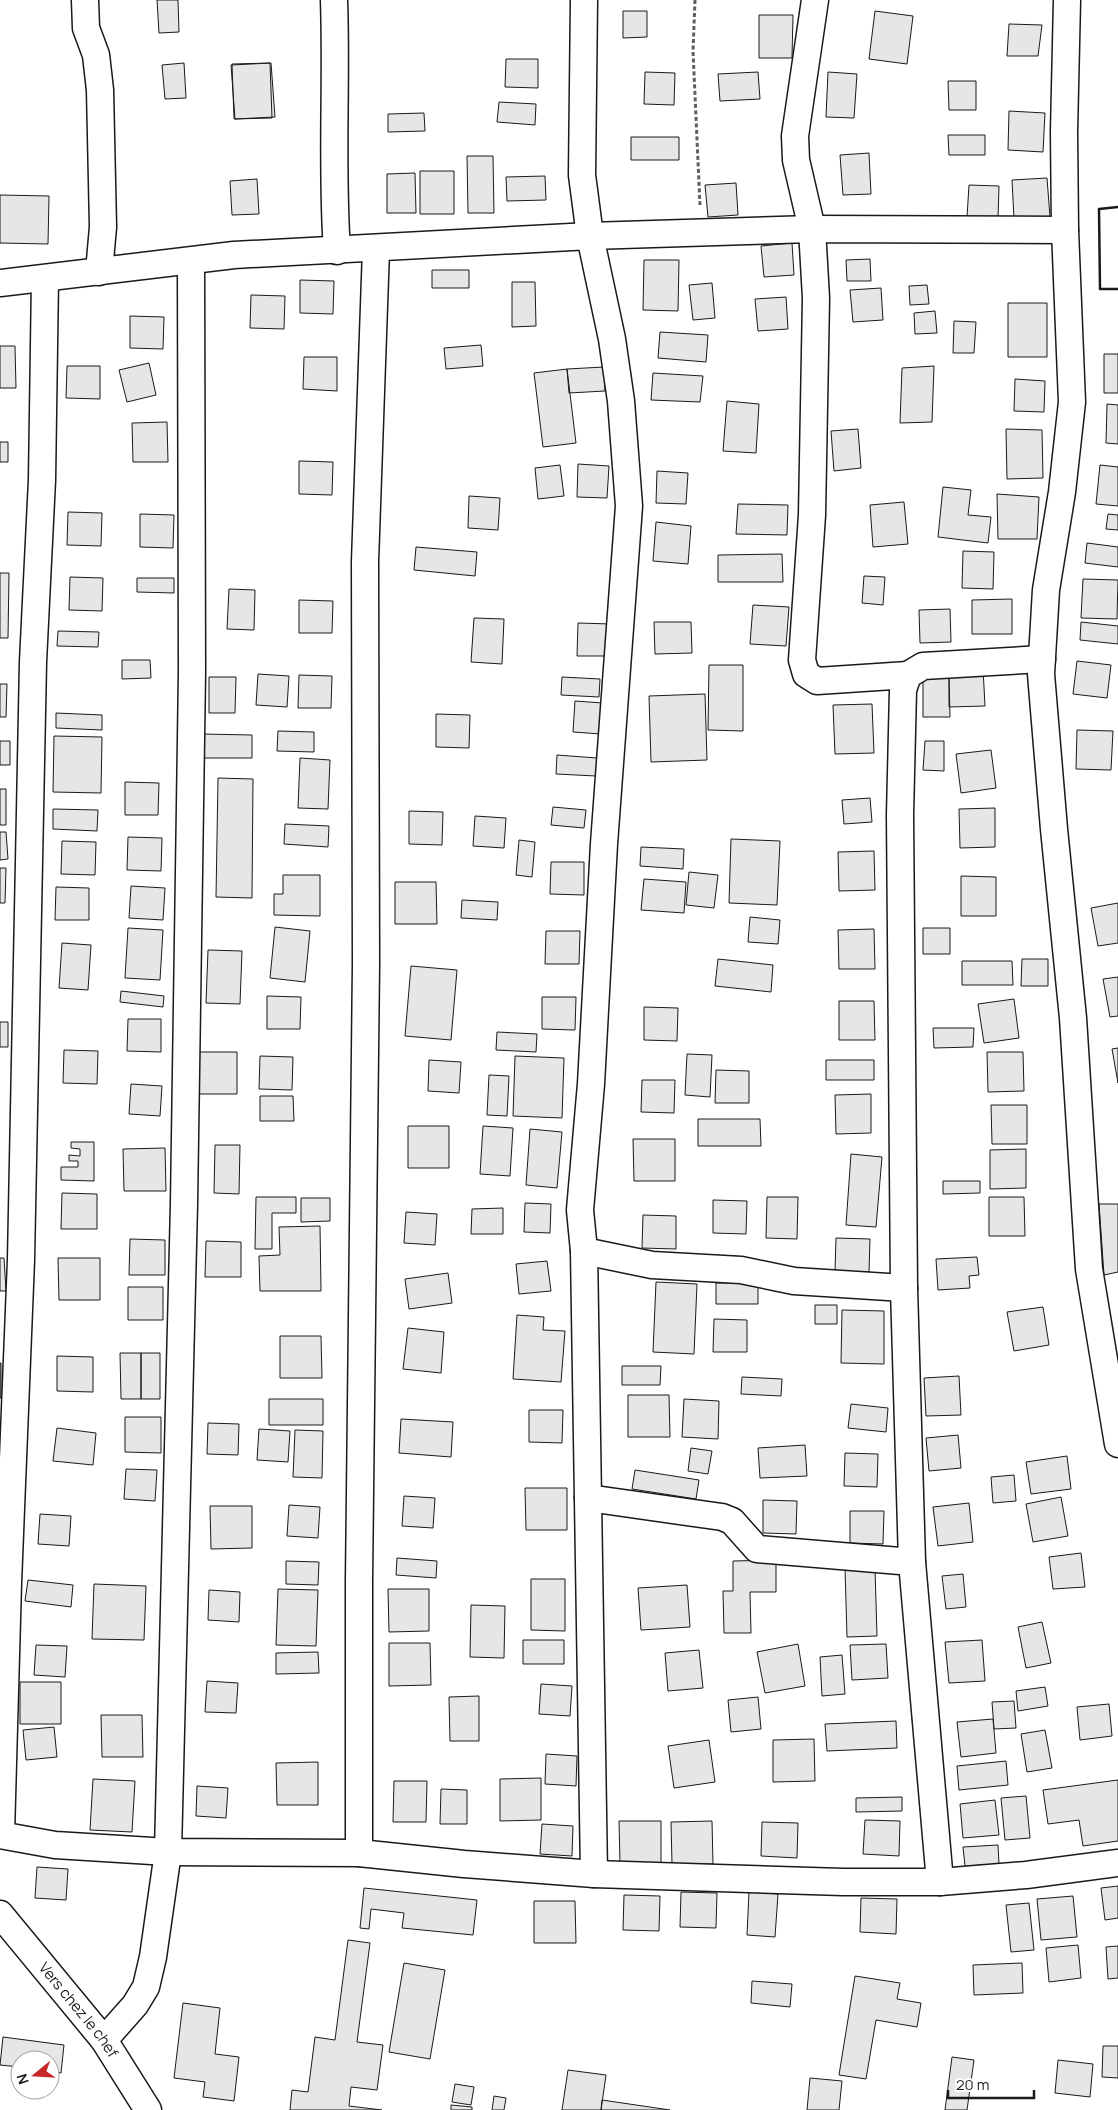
<svg xmlns="http://www.w3.org/2000/svg" width="1118" height="2110" font-family="Manrope,sans-serif">
<style>
.building{fill:#e6e6e6;stroke:#1a1a1a}
.lines{fill:none;stroke-linecap:round;stroke-linejoin:round}
.minor-casing{stroke:#1a1a1a;stroke-width:29}
.path{stroke:#5f5f5f;stroke-width:3;stroke-dasharray:4 2.5;stroke-linecap:butt}
.minor{stroke:#fff;stroke-width:26}
.wall{stroke:#1a1a1a;stroke-width:2.5}
.labels{text-anchor:middle;stroke-width:4;stroke-linejoin:round;paint-order:stroke}
.street-label{font-size:15px;fill:#1a1a1a;stroke:#fff}
</style>
<rect width="100%" height="100%" fill="#fff"/>
<!-- building -->
<path class="building" d="M157 0H178L179 32 159 33Z
M623 11H647V37L623 38Z
M875 11 913 16 907 64 869 59Z
M759 15H793L792 58H759Z
M1009 24 1042 25 1038 56H1007Z
M506 59H538V88L505 87Z
M184 63 186 98 165 99 162 65Z
M270 63 272 118 234 119 232 64Z
M271 63 275 117 235 119 231 65Z
M645 72 675 73 674 105 644 104Z
M758 72 760 99 720 101 718 74Z
M828 72 857 74 854 118 826 117Z
M948 81H976V110H949Z
M499 102 536 104 535 125 497 122Z
M1009 111 1045 113 1043 152 1008 150Z
M424 113 425 131 388 132V114Z
M948 135H985V155H949Z
M631 137H679V160H631Z
M869 153 871 194 843 195 840 155Z
M467 156H493L494 213H468Z
M420 171H454V214H420Z
M415 173 416 213H387V174Z
M545 176 546 200 507 201 506 177Z
M1047 178 1050 217 1014 219 1012 180Z
M257 179 259 214 232 215 230 181Z
M736 183 738 215 708 217 705 185Z
M969 185 999 186 998 218 967 217Z
M0 195 49 196 48 244 0 243Z
M792 243 794 275 764 277 761 246Z
M870 259 871 281H847L846 260Z
M644 260H679L678 311 643 310Z
M432 270H469V288H432Z
M300 280 334 281 333 314 300 313Z
M512 282H535L536 326 512 327Z
M712 283 715 318 693 320 689 285Z
M927 285 929 304 910 305 909 286Z
M881 288 883 320 853 322 850 290Z
M251 295 285 296 284 329 250 328Z
M786 297 788 329 758 331 755 299Z
M1008 303H1047V357H1008Z
M935 311 937 333 915 334 914 313Z
M130 316 164 317 163 349 130 348Z
M954 321 976 322 974 353H953Z
M660 332 708 335 706 362 658 358Z
M481 345 483 366 446 369 444 348Z
M0 346H15L16 388H0Z
M1104 354H1118V393H1104Z
M304 357H337V391L303 389Z
M149 363 156 395 127 402 119 370Z
M67 366H100V399L66 398Z
M934 366 932 422 900 423 902 368Z
M604 367 605 391 569 393 567 369Z
M567 369 576 443 543 447 534 373Z
M653 373 703 376 700 402 651 400Z
M1015 379 1045 381 1044 412 1014 411Z
M727 401 759 404 756 453 723 451Z
M1107 404 1118 405V444L1106 443Z
M167 422 168 462H133L132 423Z
M858 429 861 468 834 471 831 431Z
M1006 429 1042 430 1043 478 1007 479Z
M0 442H8V462H0Z
M299 461 333 462 332 495 299 494Z
M578 464 609 466 607 498 577 497Z
M560 465 564 496 538 499 535 468Z
M1100 465 1118 467V506L1096 504Z
M657 471 688 473 686 504 656 503Z
M943 487 971 490 968 515 991 517 988 543 938 537Z
M997 494 1039 497 1037 539H998Z
M469 496 500 498 498 530 468 528Z
M904 502 908 544 873 547 870 505Z
M738 504 788 505 787 535 736 534Z
M68 512 102 513 101 546 67 545Z
M140 514 174 515 173 548 140 547Z
M1108 514 1118 515V530L1106 529Z
M656 522 691 526 688 564 653 561Z
M1087 543 1118 547V567L1085 563Z
M416 547 477 552 475 576 414 570Z
M963 551 994 552 993 589 962 588Z
M782 554 783 582H718V555Z
M0 573H9L8 638H0Z
M864 576 885 577 883 605 862 603Z
M70 577 103 578 102 611 69 610Z
M137 578H174V593L137 592Z
M1083 579 1118 580 1117 619 1081 618Z
M229 589 255 590 254 630 227 629Z
M1012 599V634H972V600Z
M299 600 333 601 332 633H299Z
M753 605 789 607 786 646 750 644Z
M950 609 951 642 920 643 919 610Z
M474 618 504 619 502 664 471 662Z
M654 622H691L692 653 655 654Z
M1081 622 1118 626V644L1080 640Z
M578 623 611 624 610 656H577Z
M58 631 99 632 98 647 57 646Z
M122 660H150L151 678 122 679Z
M1077 661 1111 665 1107 698 1073 694Z
M709 665H743V731L708 730Z
M983 668 985 706 949 707V676Z
M258 674 289 676 287 707 256 705Z
M299 675 332 676 331 708H298Z
M923 676H949L950 717H923Z
M209 677H236L235 713H209Z
M562 677 600 679 599 697 561 695Z
M0 684H7L6 717H0Z
M705 694 707 760 651 762 649 696Z
M575 701 603 703 601 734 573 732Z
M872 704 874 753 835 754 833 705Z
M56 713 102 715V730L56 728Z
M436 714 470 715 469 748 436 747Z
M1077 730 1113 731 1111 770 1076 769Z
M278 731 314 732V752L277 751Z
M201 734 252 735V758H201Z
M54 736 102 737 101 793 53 792Z
M0 741H10V765H0Z
M925 741H944V771L923 770Z
M991 750 996 788 961 793 956 754Z
M557 755 597 758 596 776 556 774Z
M300 758 330 760 328 809 298 808Z
M218 778 253 779 252 898 216 897Z
M125 782 159 783 158 815H125Z
M0 789H6V825H0Z
M870 798 872 822 844 824 842 800Z
M553 807 586 810 584 828 551 825Z
M995 808V847L960 848 959 809Z
M53 809 98 810 97 831 53 829Z
M409 811 443 812 442 845 409 844Z
M475 816 506 818 504 848 473 846Z
M285 824 329 826 328 847 284 844Z
M0 832H6L8 859 0 860Z
M128 837 162 838 161 871 127 870Z
M731 839 780 841 777 905 729 903Z
M519 840 535 842 532 877 516 875Z
M62 841 96 842 95 875 61 874Z
M641 847 684 849 683 869 640 866Z
M874 851 875 890 839 891 838 852Z
M551 862H584V895L550 894Z
M0 868H6L5 903H0Z
M689 872 718 875 714 908 686 905Z
M283 875H320V916L274 915V894H283Z
M961 876 996 877V916H961Z
M644 879 686 882 684 913 641 910Z
M395 882H436L437 924H395Z
M131 886 165 888 163 920 129 918Z
M56 887 89 888V920H55Z
M462 900 498 902 497 920 461 918Z
M1118 903V943L1098 946 1091 908Z
M750 917 780 920 778 944 748 942Z
M275 927 310 931 305 982 270 978Z
M128 928 163 930 160 980 125 978Z
M923 928H950V954H923Z
M874 929 875 969H839L838 930Z
M546 931H580L579 964H545Z
M62 943 91 945 88 990 59 988Z
M208 950 242 951 240 1004 206 1003Z
M718 959 773 965 771 992 715 986Z
M1022 959H1048V986H1021Z
M962 961H1012L1013 985H962Z
M411 966 457 970 451 1040 405 1036Z
M1118 977V1016L1110 1017 1103 979Z
M121 991 164 996 163 1007 120 1002Z
M267 996 301 997 300 1029H267Z
M542 997H576L575 1030 542 1029Z
M1014 999 1019 1038 984 1043 978 1004Z
M839 1001H874L875 1040H839Z
M644 1007 678 1008 677 1041 644 1040Z
M128 1019H161V1052L127 1051Z
M0 1022H8V1047H0Z
M933 1028H974L973 1047 934 1048Z
M497 1032 537 1034 536 1052 496 1050Z
M1118 1048V1083L1112 1049Z
M64 1050 98 1051 97 1084 63 1083Z
M195 1052H237V1094H196Z
M987 1052H1023L1024 1091 988 1092Z
M687 1054 712 1055 710 1097 685 1095Z
M260 1056 293 1057 292 1090 259 1089Z
M515 1056 564 1058 562 1118 513 1116Z
M429 1060 461 1062 459 1093 428 1091Z
M826 1060H874V1080H826Z
M716 1070 749 1071V1103H715Z
M489 1075 509 1076 507 1116 487 1115Z
M642 1080H675L674 1113 641 1112Z
M131 1084 162 1086 160 1116 129 1114Z
M871 1094V1133L836 1134 835 1095Z
M260 1096H293L294 1121H260Z
M991 1105H1027V1144H992Z
M698 1119H760L761 1146H698Z
M408 1126H449V1168H408Z
M483 1126 513 1128 510 1176 480 1174Z
M530 1129 562 1132 557 1188 526 1185Z
M633 1139H675V1181H634Z
M71 1142H94V1181L61 1180V1167H78V1161H69V1155L80 1156V1149L71 1148Z
M215 1145H240L239 1194 214 1193Z
M165 1148 166 1191H124L123 1149Z
M1026 1149V1188L990 1189V1150Z
M851 1154 882 1157 876 1227 846 1225Z
M943 1181H980V1193L943 1194Z
M62 1193 97 1194V1229H61Z
M256 1197H296V1213H272V1249H255Z
M767 1197H798L797 1239 766 1238Z
M989 1197H1024L1025 1236H989Z
M301 1198H330V1221L301 1222Z
M713 1200 747 1201 746 1234 713 1233Z
M525 1203 551 1204 550 1233 524 1232Z
M1099 1204H1118V1272L1104 1275Z
M503 1208V1234H471L472 1209Z
M406 1212 437 1214 435 1245 404 1243Z
M643 1215 676 1216V1249L642 1248Z
M320 1226 321 1291H260L259 1256 280 1255 279 1227Z
M836 1238 870 1239 869 1272 835 1271Z
M130 1239 165 1240V1275H129Z
M206 1241 241 1242V1277H205Z
M977 1257 979 1275 969 1276 970 1288 938 1290 936 1259Z
M0 1258H4L6 1291H0Z
M58 1258H100V1300H59Z
M547 1261 551 1291 519 1294 516 1264Z
M448 1273 452 1303 409 1309 405 1279Z
M656 1282 697 1284 694 1354 653 1352Z
M716 1283H758V1304H716Z
M128 1287H163V1320H128Z
M815 1305H837V1324H815Z
M1043 1307 1049 1345 1014 1351 1007 1312Z
M842 1310 884 1311V1364L841 1363Z
M517 1315 544 1317 543 1330 565 1331 561 1382 513 1379Z
M714 1319 747 1320V1352H713Z
M408 1328 444 1332 441 1373 403 1369Z
M280 1336H321L322 1378H280Z
M120 1353H141V1399H121Z
M141 1353H160V1399H141Z
M57 1356 93 1357V1392L57 1391Z
M0 1363H1V1398H0Z
M622 1366H661L660 1385H622Z
M959 1376 961 1415 926 1416 924 1378Z
M742 1377 782 1379 781 1396 741 1394Z
M628 1395H669L670 1437H628Z
M269 1399H323V1425H269Z
M684 1399 719 1401 718 1439 682 1437Z
M851 1404 888 1408 886 1432 848 1428Z
M529 1410H563L562 1443 529 1442Z
M125 1417H161V1453L125 1452Z
M401 1419 453 1422 451 1457 399 1453Z
M208 1423 239 1424 238 1455 207 1454Z
M57 1428 96 1433 93 1465 53 1461Z
M259 1429 290 1431 288 1462 257 1460Z
M295 1430 323 1431 322 1478 293 1477Z
M958 1435 961 1468 929 1471 926 1438Z
M805 1445 807 1476 760 1478 758 1448Z
M691 1448 712 1451 708 1474 688 1471Z
M845 1453 878 1454 877 1487 844 1486Z
M1067 1456 1071 1489 1031 1494 1026 1462Z
M126 1469 157 1470 155 1501 124 1499Z
M635 1470 699 1480 696 1499 632 1489Z
M1014 1475 1016 1501 993 1503 991 1477Z
M525 1488H567V1530H526Z
M404 1496 435 1498 433 1528 402 1526Z
M1061 1497 1068 1536 1033 1542 1026 1504Z
M763 1500 797 1501 796 1534 763 1533Z
M969 1503 973 1542 938 1546 933 1507Z
M289 1505 320 1507 318 1538 287 1536Z
M210 1506H252V1548L211 1549Z
M850 1511H884L883 1544 850 1543Z
M40 1514 71 1516 69 1546 38 1544Z
M1081 1553 1085 1587 1053 1589 1049 1557Z
M397 1558 437 1561 436 1578 396 1575Z
M776 1560V1592H750L751 1633H724L723 1591H733V1561Z
M286 1561 319 1562 318 1585 286 1584Z
M845 1568H875L877 1636 847 1637Z
M963 1574 966 1607 946 1609 942 1576Z
M531 1579H565V1631L531 1630Z
M28 1580 73 1585 71 1607 25 1601Z
M94 1584 146 1586 144 1640 92 1639Z
M687 1585 690 1627 641 1630 638 1588Z
M278 1589 318 1590 316 1646 276 1645Z
M388 1589H429V1631L389 1632Z
M209 1590 240 1592 239 1622 208 1620Z
M471 1605 505 1606 504 1658 470 1657Z
M1042 1622 1051 1663 1026 1668 1018 1627Z
M523 1640H564V1664H523Z
M982 1640 985 1681 949 1683 945 1642Z
M389 1643H430L431 1685 389 1686Z
M798 1644 805 1686 765 1693 757 1652Z
M886 1644 888 1678 852 1680 850 1645Z
M36 1645 67 1646 65 1677 34 1675Z
M699 1650 703 1688 668 1691 665 1653Z
M318 1652 319 1673 276 1674V1653Z
M842 1655 845 1694 822 1696 820 1657Z
M207 1681 238 1683 236 1713 205 1712Z
M20 1682H61V1724H20Z
M541 1684 572 1686 570 1716 539 1714Z
M1045 1687 1048 1706 1018 1711 1016 1691Z
M479 1696V1741H450L449 1697Z
M758 1697 761 1729 731 1732 728 1700Z
M1014 1701 1016 1728 994 1729 992 1702Z
M1109 1704 1112 1736 1080 1740 1077 1707Z
M101 1715H142L143 1757H102Z
M993 1719 996 1753 961 1757 957 1722Z
M896 1721 897 1748 827 1751 825 1724Z
M54 1727 57 1757 26 1760 23 1730Z
M1045 1730 1052 1768 1027 1772 1021 1734Z
M814 1739 815 1781 773 1782V1740Z
M709 1740 715 1782 674 1788 668 1746Z
M546 1754 577 1756 576 1786 545 1784Z
M1006 1761 1008 1785 959 1790 957 1766Z
M318 1762V1805H277L276 1763Z
M541 1778V1820L500 1821V1779Z
M93 1779 135 1781 132 1832 90 1830Z
M1118 1780V1841L1083 1846 1079 1820 1048 1824 1043 1790Z
M394 1781H427L426 1822H393Z
M197 1786 228 1788 226 1818 196 1816Z
M441 1789 467 1790V1824H440Z
M1026 1796 1030 1838 1005 1840 1001 1798Z
M902 1797V1811L856 1812V1798Z
M995 1800 999 1835 963 1838 960 1804Z
M865 1820 900 1821 899 1856 863 1854Z
M619 1821H661V1863H620Z
M712 1821 713 1864H672L671 1822Z
M762 1822 798 1823 797 1858 761 1856Z
M542 1824 573 1826 572 1856 540 1854Z
M998 1845 999 1864 965 1866 963 1847Z
M37 1867 68 1869 66 1900 35 1898Z
M1118 1886V1918L1105 1920 1101 1888Z
M364 1888 477 1900 473 1935 402 1928 404 1913 371 1909 369 1929 360 1928Z
M681 1892 717 1893 716 1928 680 1927Z
M749 1892 778 1894 775 1937 747 1935Z
M624 1895 660 1896 659 1931 623 1930Z
M1073 1896 1077 1937 1041 1940 1037 1899Z
M861 1898 897 1899 896 1934 860 1932Z
M534 1901H575L576 1943H534Z
M1029 1903 1034 1950 1011 1952 1006 1905Z
M348 1940 370 1943 357 2042 383 2045 377 2090 351 2087 349 2106 382 2110H290L292 2090 308 2092 315 2037 335 2040Z
M1078 1945 1081 1978 1049 1982 1046 1948Z
M1118 1946V1978L1108 1979 1106 1947Z
M404 1963 445 1970 430 2059 389 2052Z
M1022 1963 1023 1993 974 1995 973 1965Z
M855 1976 900 1983 897 1999 921 2003 917 2027 876 2020 866 2079 839 2075Z
M752 1981 792 1984 790 2007 751 2003Z
M183 2003 220 2008 215 2054 239 2057 234 2101 203 2097 205 2082 174 2078Z
M3 2037 64 2045 61 2073 50 2071V2060H20V2067L0 2065Z
M1103 2046H1118V2078L1102 2077Z
M952 2057 974 2060 967 2110H945Z
M1058 2060 1093 2064 1090 2097 1055 2093Z
M568 2070 606 2075 601 2110H562Z
M810 2078 842 2081 839 2110H807Z
M455 2084 474 2087 471 2105 452 2102Z
M494 2096 506 2098 504 2110H492Z
M602 2100 670 2110H601Z
M451 2105 472 2107V2110H451Z"/>
<g class="lines">
<!-- minor casing -->
<g class="minor-casing">
<g id="minor">
<path d="M85 0 86 28 96 55 100 90 103 227 99 272"/>
<path d="M334 0C337 84 331 167 337 251"/>
<path d="M584 0 582 175 590 236 612 339 621 401 629 506 604 844 591 1084 580 1210 584 1251 594 1874"/>
<path d="M815 0 795 136 796 160 812 229 816 298 812 515 802 660 806 674 817 681 908 675"/>
<path d="M1067 0 1064 132 1065 230 1072 402 1062 492 1046 590 1041 674 1054 829 1073 1018 1089 1269 1118 1444"/>
<path d="M0 283 234 255 590 236 812 229 1065 230"/>
<path d="M584 1251 652 1265 741 1270 794 1281 904 1288"/>
<path d="M588 1498 722 1517 732 1521 757 1549 912 1562"/>
<path d="M1 1834 8 1583 21 1260 33 662 42 480 45 279"/>
<path d="M0 1835 55 1845 168 1852 359 1853 464 1864 594 1874 843 1882H940L1026 1875 1118 1863"/>
<path d="M359 1853V1581L366 964 365 562 376 249"/>
<path d="M940 1882 912 1562 904 1288 900 815 903 690 908 675 923 666 1042 659"/>
<path id="s1" d="M0 1914 104 2040 148 2110"/>
<path d="M104 2040 135 2005 146 1987 153 1957 168 1852 184 1204 189 872 192 672 191 261"/>
</g>
</g>
<!-- path -->
<path class="path" d="M695 0 693 51 700 205"/>
<!-- minor -->
<use href="#minor" class="minor"/>
<!-- wall -->
<path class="wall" d="M1118 207 1099 209 1100 289H1118"/>
</g>
<g class="labels">
<!-- street labels -->
<g class="street-label">
<text dy="5" stroke="none"><textPath href="#s1" startOffset="124">Vers chez le chef</textPath></text>
</g>
</g>
<!-- north arrow -->
<g transform="translate(35 2075) rotate(252)"><circle r="24" fill="#ffffff" stroke="#a3a3a3"/>
<path d="M0-4L9 19L0 12L-9 19Z" fill="#c62828"/>
<text y="-8" font-size="14" font-weight="bold" text-anchor="middle" fill="#1a1a1a">N</text>
</g>
<!-- scale -->
<path d="M948 2090v8h86v-8" fill="none" stroke="#1a1a1a" stroke-width="2.5"/>
<text x="956" y="2090" font-size="15" fill="#1a1a1a" stroke="#ffffff" stroke-width="4" paint-order="stroke">20 m</text>
</svg>
